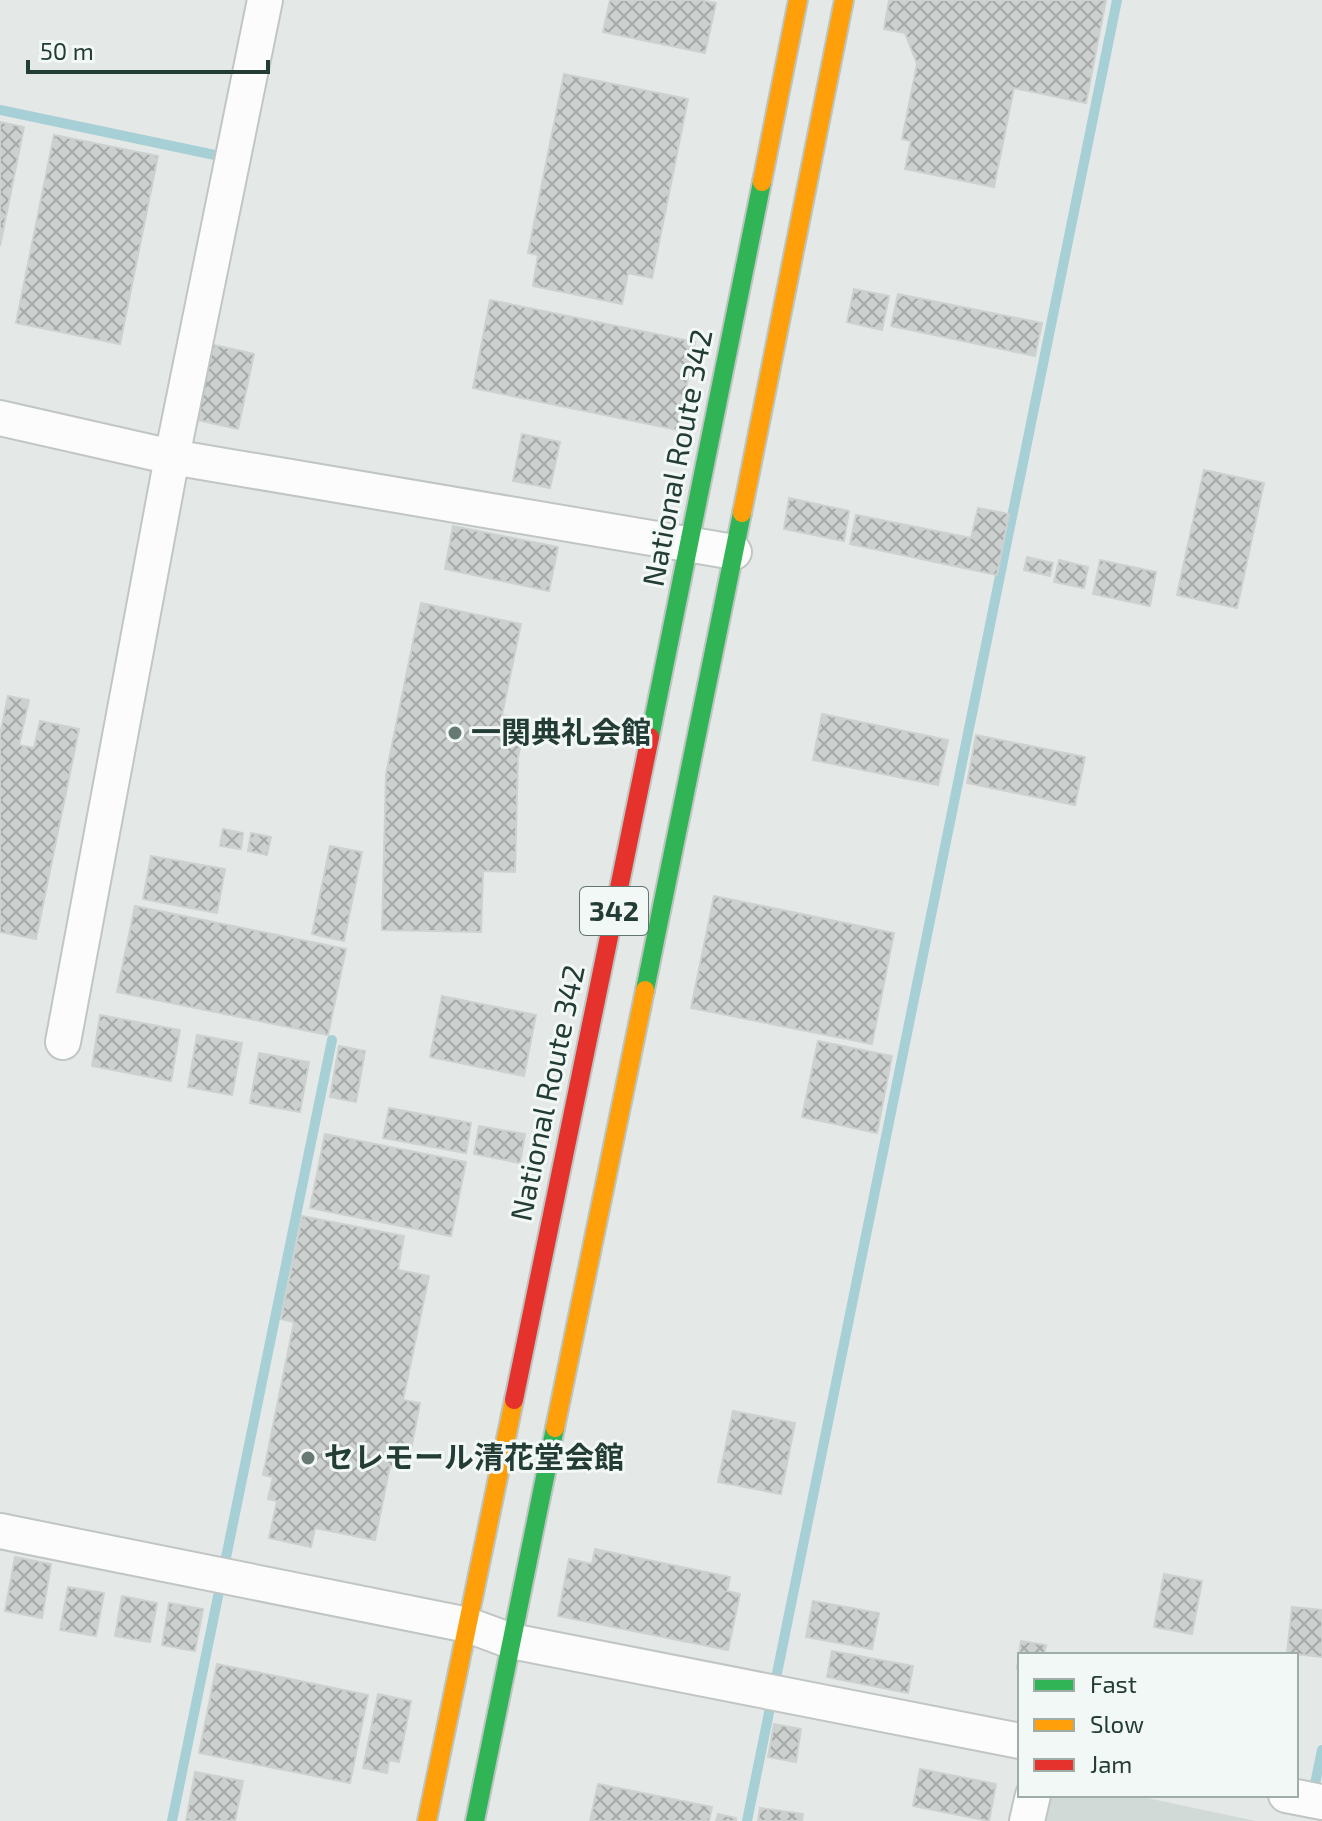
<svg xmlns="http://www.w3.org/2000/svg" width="1322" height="1821" font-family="'Exo 2','Noto Sans JP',sans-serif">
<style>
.built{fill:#d2dad7}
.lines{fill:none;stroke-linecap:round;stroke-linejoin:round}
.stream{stroke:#a7cfd6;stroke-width:10}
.building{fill:url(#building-cross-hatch);stroke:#cdd2d0;stroke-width:2}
.street-casing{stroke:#c1c6c4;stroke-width:38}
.fast-casing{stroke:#bdc5c2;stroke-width:22}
.slow-casing{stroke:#bdc5c2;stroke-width:22}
.jam-casing{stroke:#bdc5c2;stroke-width:22}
.street{stroke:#fbfcfb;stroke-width:34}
.fast{stroke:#30b455;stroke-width:18}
.slow{stroke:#ff9f0a;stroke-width:18}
.jam{stroke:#e5322d;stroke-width:18}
.poi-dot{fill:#677973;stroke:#f2f8f5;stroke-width:3}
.labels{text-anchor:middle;stroke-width:6;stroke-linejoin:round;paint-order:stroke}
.shield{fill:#f2f8f5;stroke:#61746f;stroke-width:2}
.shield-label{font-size:28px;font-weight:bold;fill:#233c35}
.street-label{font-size:30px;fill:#233c35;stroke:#f2f8f5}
.poi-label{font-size:30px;font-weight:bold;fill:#233c35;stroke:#f2f8f5;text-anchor:start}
</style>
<defs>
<pattern id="building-cross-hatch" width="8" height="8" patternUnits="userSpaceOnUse" patternTransform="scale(2)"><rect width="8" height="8" fill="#ccd0ce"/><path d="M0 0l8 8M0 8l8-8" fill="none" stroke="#a5aaa8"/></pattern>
</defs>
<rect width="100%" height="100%" fill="#e4e9e7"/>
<!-- built -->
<path class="built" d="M1050 1795H1133L1256 1821H1045Z"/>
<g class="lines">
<!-- stream -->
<path class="stream" d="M0 110 229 158
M1315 1784 1322 1750
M172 1821 332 1040
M747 1821 1117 0"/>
</g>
<!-- building -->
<path class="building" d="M610 0H700L716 3 705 53 603 32Z
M889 0H1106L1086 103 1014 88 994 187 905 169 911 141 902 139 917 64 905 33 884 29Z
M564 74 688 99 652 278 628 273 622 304 533 286 538 255 528 253Z
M0 122 24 127 0 246Z
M54 135 158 156 120 344 16 323Z
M854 289 889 296 882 330 847 322Z
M898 294 1042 323 1035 356 891 326Z
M490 300 695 342 678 430 473 388Z
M210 344 254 354 238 429 193 419Z
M522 434 560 442 550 488 513 481Z
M1204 470 1264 483 1237 608 1177 595Z
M789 498 849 511 844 541 784 529Z
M978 508 1009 514 997 575 850 544 856 515 971 538Z
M453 526 558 547 549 591 445 569Z
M1027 557 1053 563 1050 576 1024 570Z
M1059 560 1088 567 1084 588 1054 582Z
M1100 560 1156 572 1150 606 1093 594Z
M421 603 521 624 502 715 526 720 518 757 515 872 483 871 481 932 382 930 386 774Z
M8 696 29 700 19 745 34 748 40 721 79 729 36 939 0 932V735Z
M822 714 948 740 938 785 813 760Z
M976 735 1085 757 1075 805 967 783Z
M223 829 243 833 241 849 220 846Z
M251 833 271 837 267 855 248 851Z
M330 846 362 852 344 941 312 934Z
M151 856 225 869 217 913 143 899Z
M714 896 894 933 872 1044 691 1008Z
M135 906 346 949 328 1035 117 992Z
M442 996 536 1015 524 1076 430 1057Z
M100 1015 180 1030 171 1081 92 1066Z
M197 1035 242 1043 232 1095 188 1087Z
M818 1041 892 1056 877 1133 802 1117Z
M339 1046 365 1051 356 1102 330 1097Z
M259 1053 309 1062 300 1112 250 1103Z
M389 1108 471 1123 466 1153 383 1138Z
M479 1126 525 1134 520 1163 474 1154Z
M325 1134 466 1162 451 1236 310 1208Z
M302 1216 404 1236 398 1270 429 1276 403 1400 420 1403 407 1470 390 1466 375 1540 315 1528 311 1547 269 1538 277 1501 268 1499 273 1477 263 1475 294 1322 281 1319Z
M733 1411 795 1423 781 1494 718 1482Z
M595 1549 730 1577 727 1591 740 1594 728 1650 558 1616 569 1559 592 1564Z
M15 1557 51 1564 42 1618 5 1611Z
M1164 1574 1202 1581 1192 1634 1154 1627Z
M68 1587 104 1593 96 1636 60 1630Z
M122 1596 157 1603 150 1642 115 1636Z
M813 1601 879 1613 872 1649 806 1637Z
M169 1603 203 1609 195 1651 162 1645Z
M1292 1607 1322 1610V1657L1287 1653Z
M1021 1641 1046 1645 1044 1655H1020V1669L1017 1668Z
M832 1651 913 1666 908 1693 827 1677Z
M217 1664 368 1695 350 1783 199 1753Z
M378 1694 411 1701 399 1762 389 1760 387 1773 363 1768Z
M774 1724 801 1729 796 1762 768 1757Z
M920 1769 996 1784 989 1821 913 1806Z
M195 1772 243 1781 235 1821H186Z
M598 1784 712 1807 709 1821H590Z
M760 1808 803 1814 802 1821H758Z
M718 1814 736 1818V1821H716Z"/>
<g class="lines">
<!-- street casing -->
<g class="street-casing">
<path id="street" d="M0 418 172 457 734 552
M63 1042 172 457 265 0
M0 1531 468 1625 511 1641 1020 1741
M1286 1795 1322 1802
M1027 1821 1033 1795"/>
</g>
<!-- fast casing -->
<g class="fast-casing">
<path id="fast" d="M650 737 762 182
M645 990 742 513
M475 1821 555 1428"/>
</g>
<!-- slow casing -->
<g class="slow-casing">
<path id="slow" d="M762 182 798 0
M742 513 844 0
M555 1428 645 990
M427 1821 514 1400"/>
</g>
<!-- jam casing -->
<g class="jam-casing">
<path id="jam" d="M514 1400 650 737"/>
</g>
<!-- street -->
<use href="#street" class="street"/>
<!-- fast -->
<use href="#fast" class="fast"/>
<!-- slow -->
<use href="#slow" class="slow"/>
<!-- jam -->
<use href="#jam" class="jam"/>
</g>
<!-- markers -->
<g class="poi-dot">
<circle cx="455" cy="733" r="8"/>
<circle cx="308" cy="1458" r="8"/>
</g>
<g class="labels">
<!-- shield labels -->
<rect class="shield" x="580" y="887" width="68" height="48" rx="6"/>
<g class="shield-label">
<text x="614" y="921">342</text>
</g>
<!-- street labels -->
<g class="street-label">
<text transform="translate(678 458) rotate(-79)" y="10">National Route 342</text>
<text transform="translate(548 1093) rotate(-78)" y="10">National Route 342</text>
</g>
<!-- poi labels -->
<g class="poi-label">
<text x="471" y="743">一関典礼会館</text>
<text x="324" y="1468">セレモール清花堂会館</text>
</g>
</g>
<!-- legend -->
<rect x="1018" y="1653" width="280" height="144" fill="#f2f8f5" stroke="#9fada8" stroke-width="2"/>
<rect x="1034" y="1679" width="40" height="12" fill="#30b455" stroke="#9fada8" stroke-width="2"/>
<text x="1090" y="1693" font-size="24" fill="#233c35">Fast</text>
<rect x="1034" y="1719" width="40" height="12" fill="#ff9f0a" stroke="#9fada8" stroke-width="2"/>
<text x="1090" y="1733" font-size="24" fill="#233c35">Slow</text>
<rect x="1034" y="1759" width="40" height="12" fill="#e5322d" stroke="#9fada8" stroke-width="2"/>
<text x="1090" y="1773" font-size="24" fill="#233c35">Jam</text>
<!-- scale -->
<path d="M28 60v12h240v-12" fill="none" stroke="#233c35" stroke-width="4"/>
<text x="40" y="60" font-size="24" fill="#233c35" stroke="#f2f8f5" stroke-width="6" paint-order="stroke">50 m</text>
</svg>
